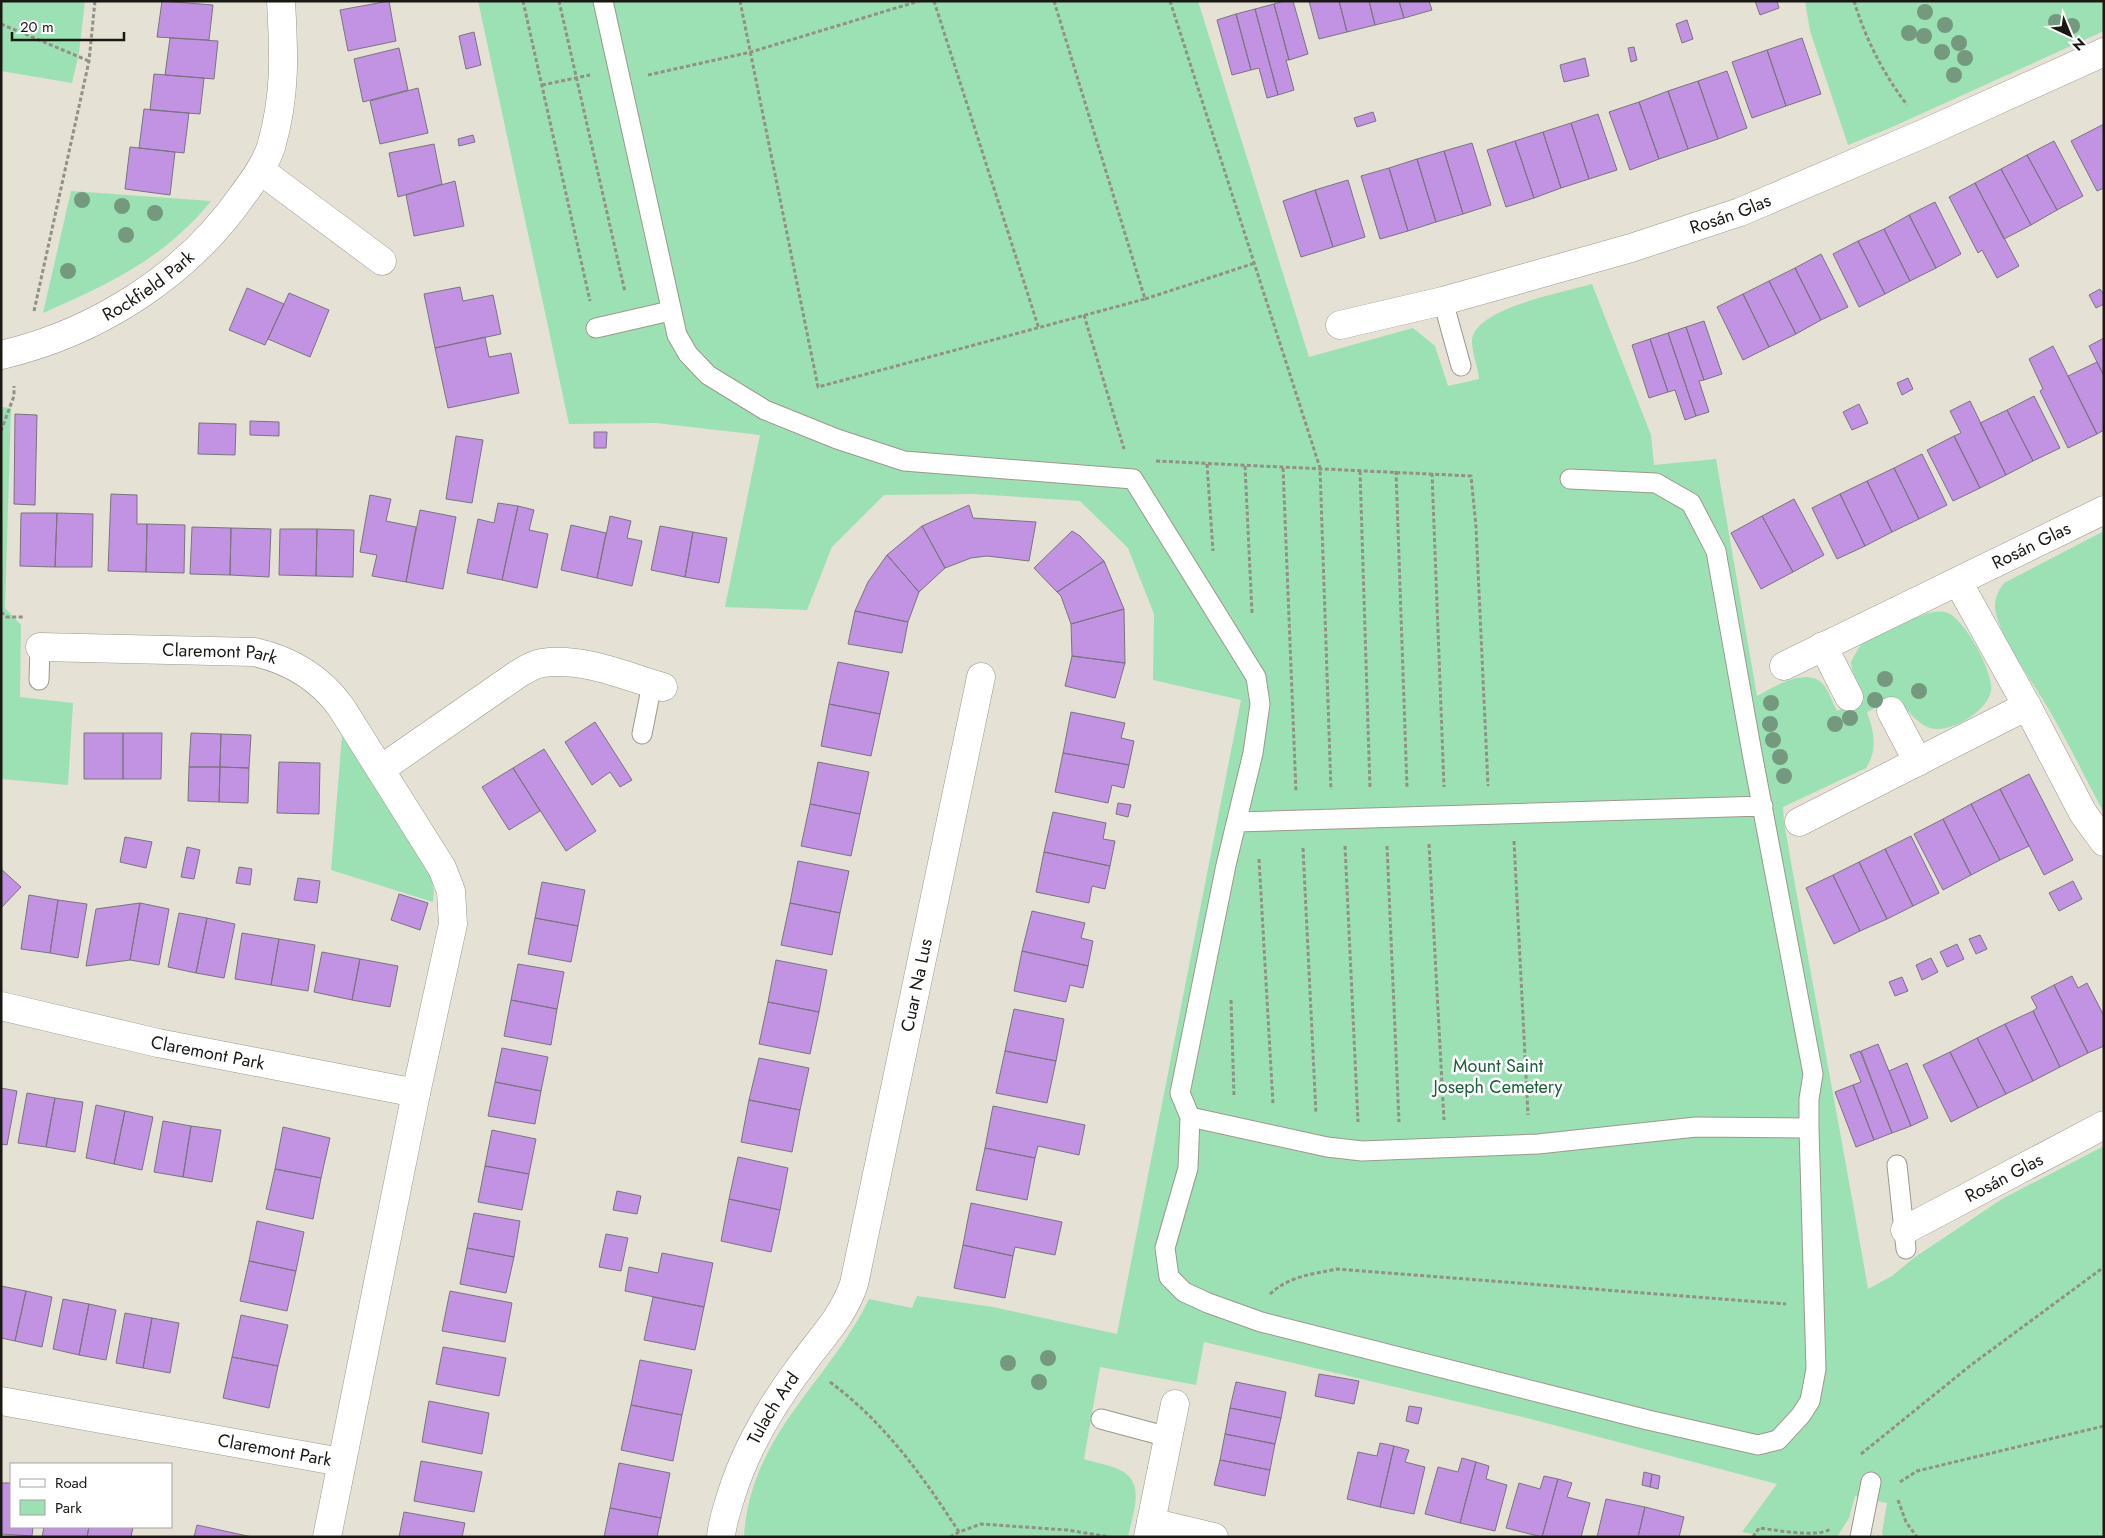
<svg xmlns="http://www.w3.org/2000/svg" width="2105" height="1538" font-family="Jost,sans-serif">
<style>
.green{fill:#9be1b4}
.building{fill:#c293e2;stroke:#7a747f}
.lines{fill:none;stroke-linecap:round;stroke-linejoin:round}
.service-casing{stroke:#9c988c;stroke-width:21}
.minor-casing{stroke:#9c988c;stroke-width:29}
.path{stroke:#939086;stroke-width:3;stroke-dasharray:4 2.5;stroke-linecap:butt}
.service{stroke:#fff;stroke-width:19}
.minor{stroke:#fff;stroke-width:28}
.tree{fill:#75997f}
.labels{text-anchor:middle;stroke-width:5;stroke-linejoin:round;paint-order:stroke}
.street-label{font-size:18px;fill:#1a1813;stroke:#fff}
.park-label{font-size:18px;fill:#1a5e39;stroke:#fff}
</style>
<rect width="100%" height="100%" fill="#e5e1d4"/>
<!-- green -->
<path class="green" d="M1 1H85L79 53 72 83 1 71Z
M478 1H1198L1309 357 1413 328 1435 346 1448 386 1479 379C1478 367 1472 353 1472 341 1473 308 1566 292 1592 284L1651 435 1654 465 1716 459 1757 696C1774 687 1806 666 1823 684 1829 690 1832 703 1837 711L1864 700 1852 670 1851 662C1855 655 1859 645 1866 640 1877 631 1901 624 1915 618 1925 614 1937 609 1948 613 1965 620 1994 673 1991 691 1987 712 1948 736 1927 727 1915 721 1905 708 1897 698L1867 712C1874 731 1878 750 1866 768L1783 807 1784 822C1811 978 1841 1133 1868 1289L1892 1276 1915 1257 2002 1199 2104 1146V1537H1883L1882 1533 1887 1503 1855 1496 1849 1518 1837 1537H1767L1742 1532 1777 1484 1527 1418 1204 1342 1196 1385 1100 1367 1084 1459C1096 1463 1111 1465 1122 1471 1146 1484 1132 1516 1128 1537H744C750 1434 828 1384 869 1299L912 1308 917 1296 993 1307 1117 1334 1241 700 1153 680 1154 614 1128 548 1080 501 975 494 884 495 832 547 807 610 725 607 760 435 656 423 569 424Z
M1805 1H2104V31L1892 127 1848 145 1810 31Z
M71 191 211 201C165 258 109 284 43 313Z
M1 407 11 408 5 608 21 625 20 697 73 703 68 785 1 779Z
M2104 531V813C2085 778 2068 742 2048 708 2033 683 2003 641 1996 614 1993 602 1997 592 2004 583Z
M342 736 431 877 434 892 433 902 331 870Z"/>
<!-- building -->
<path class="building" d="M162 1 213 5 209 40 157 37Z
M389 1 396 41 348 51 340 10Z
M1284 1H1293L1308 54 1289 60 1274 4Z
M1309 1H1339L1347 32 1319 39Z
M1339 1H1369L1375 25 1347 32Z
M1369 1H1399L1404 18 1375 25Z
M1399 1H1429L1432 10 1404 18Z
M1755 1H1777L1779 8 1760 15Z
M1274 4 1289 60H1286L1294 90 1278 95 1255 9Z
M1255 9 1278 95 1267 98 1259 68 1251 70 1236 14Z
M1236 14 1251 70 1232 75 1217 20Z
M1687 20 1693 39 1682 43 1676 24Z
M474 32 481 65 466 69 459 36Z
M170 38 218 41 214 79 165 75Z
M1802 38 1821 94 1786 106 1767 50Z
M1634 47 1637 60 1631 62 1628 48Z
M399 48 408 90 363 102 354 59Z
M1767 50 1786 106 1752 118 1732 62Z
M1585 58 1589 76 1564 82 1560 65Z
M1727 71 1747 128 1718 139 1698 81Z
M154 74 204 78 200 114 150 110Z
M1698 81 1718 139 1688 149 1668 91Z
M418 88 428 133 380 144 370 101Z
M1668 91 1688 149 1659 159 1639 102Z
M1639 102 1659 159 1630 170 1609 112Z
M144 109 189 113 184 153 139 148Z
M1373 112 1376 121 1357 127 1354 118Z
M1598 114 1617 170 1589 179 1571 123Z
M1571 123 1589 179 1561 188 1543 132Z
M2104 124V188L2097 191 2071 141Z
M1543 132 1561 188 1534 198 1515 141Z
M473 135 475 142 459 146 458 139Z
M1515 141 1534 198 1506 207 1487 150Z
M2054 141 2083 196 2057 210 2027 155Z
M1472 143 1491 205 1463 214 1444 151Z
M434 144 442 184 398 197 389 153Z
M130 147 175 152 170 195 125 189Z
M1444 151 1463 214 1436 222 1417 159Z
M2027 155 2057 210 2031 225 2001 169Z
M1417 159 1436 222 1408 231 1389 168Z
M1389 168 1408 231 1380 239 1361 176Z
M2001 169 2031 225 2004 239 1975 183Z
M1348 180 1365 237 1333 247 1315 190Z
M455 181 464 226 414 236 406 195Z
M1975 183 2019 266 1997 278 1982 250 1978 253 1949 197Z
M1315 190 1333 247 1301 257 1283 201Z
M1935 202 1961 254 1936 268 1909 215Z
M1909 215 1936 268 1910 281 1884 229Z
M1884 229 1910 281 1885 294 1858 241Z
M1858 241 1885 294 1859 307 1833 254Z
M1821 254 1848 307 1821 320 1795 268Z
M1795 268 1821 320 1796 334 1769 281Z
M1769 281 1796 334 1769 347 1743 294Z
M460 287 463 301 493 295 501 334 435 348 424 294Z
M247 288 284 304 265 345 229 330Z
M2100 289 2104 295V304L2096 308 2089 295Z
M289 293 329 310 310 357 268 339Z
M1743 294 1769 347 1743 360 1717 307Z
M1704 321 1722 374 1704 380 1686 327Z
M1686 327 1704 380 1699 381 1709 412 1696 416 1668 333Z
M1668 333 1696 416 1685 420 1675 390 1668 392 1650 339Z
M485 337 489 357 511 353 519 393 448 408 435 348Z
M2104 338V376L2089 346Z
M1650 339 1668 392 1649 398 1632 345Z
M2053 346 2097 434 2068 448 2040 391 2043 389 2029 359Z
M2097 362 2104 376V430L2097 434 2068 376Z
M1908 378 1913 389 1902 395 1897 383Z
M2034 396 2060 448 2033 461 2007 410Z
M1970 401 2006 475 1980 488 1954 436 1961 433 1950 411Z
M1859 404 1868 423 1852 430 1843 412Z
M2007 410 2033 461 2006 475 1980 423Z
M15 414 37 415 35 505 14 504Z
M250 421 279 422V436L250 435Z
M199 423 236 424 235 455 198 454Z
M594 432H607L606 448H594Z
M456 436 483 440 472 503 446 499Z
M1954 436 1980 488 1953 501 1927 450Z
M1922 454 1947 505 1919 519 1894 468Z
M1894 468 1919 519 1892 532 1867 481Z
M1867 481 1892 532 1865 546 1840 494Z
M111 494 137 495V524H147L146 572 108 571Z
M1840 494 1865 546 1837 559 1812 508Z
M370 495 391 499 386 521 416 527 406 582 372 576 377 555 360 552Z
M1794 499 1824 555 1793 572 1762 516Z
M498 503 518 506 502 580 467 573 478 519 494 523Z
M969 505 973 518 1036 522 1029 561 987 556 971 558 945 568 922 526Z
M518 506 534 510 529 530 548 534 537 588 502 580Z
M420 510 456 517 443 589 406 582Z
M21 513H57L55 567 20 566Z
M57 513 93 514 92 567H55Z
M610 516 631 521 627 538 642 541 632 586 597 578Z
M1762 516 1793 572 1761 589 1731 533Z
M147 524 185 525 184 573 146 572Z
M571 525 606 533 597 578 561 570Z
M660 526 693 532 685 577 651 570Z
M922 526 945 568 919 592 887 555Z
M192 527 231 528 230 575 190 574Z
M231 528 271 529 269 577 230 575Z
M280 529H317L316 576 279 575Z
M317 529 354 530 353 577 316 576Z
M1072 531 1080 536 1104 561 1057 592 1034 568Z
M693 532 727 538 719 583 685 577Z
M887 555 919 592 908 622 855 611 868 582Z
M1104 561 1124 609 1071 624 1061 596 1057 592Z
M1124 609 1125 663 1072 656 1071 624Z
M855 611 908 622 902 653 848 644Z
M1072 656 1125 663 1115 698 1065 686Z
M838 662 889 672 880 714 829 704Z
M829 704 880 714 871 756 821 746Z
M1071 712 1125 723 1121 738 1134 741 1129 765 1063 753Z
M595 722 632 780 620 787 610 772 592 785 565 742Z
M84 733H123V779H84Z
M123 733H162L161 779H123Z
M191 733 221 734 220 767H189Z
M221 734 251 735 249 768 220 767Z
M544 749 596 831 566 851 513 768Z
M1063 753 1129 765 1124 788 1112 785 1108 803 1055 792Z
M279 762 320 763 319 814 277 813Z
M818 762 869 772 860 814 810 804Z
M189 767H220L219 802 188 801Z
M220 767 249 768 248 803 219 802Z
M513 768 540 811 509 830 482 787Z
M2029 774 2073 860 2044 875 2000 789Z
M2000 789 2029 846 2000 860 1971 804Z
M1118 803 1131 805 1128 817 1116 814Z
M810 804 860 814 851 856 801 846Z
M1971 804 2000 860 1971 875 1943 819Z
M1053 812 1106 823 1103 839 1115 841 1110 866 1044 852Z
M1943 819 1971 875 1943 890 1914 834Z
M1911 836 1939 893 1913 906 1885 849Z
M125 837 152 842 146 868 120 862Z
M187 847 200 850 194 879 181 877Z
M1885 849 1913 906 1887 919 1859 862Z
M1044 852 1110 866 1105 889 1092 886 1089 903 1036 892Z
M798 861 849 871 840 913 790 903Z
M1859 862 1887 919 1860 931 1833 875Z
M239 867 252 869 250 885 236 883Z
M1 869 21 887 1 908Z
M1833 875 1860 931 1834 944 1806 888Z
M298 878 320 881 317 903 294 900Z
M2073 881 2082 899 2059 911 2049 893Z
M542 882 585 890 578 926 535 918Z
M399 894 428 903 420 930 391 920Z
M29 895 58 900 50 953 21 949Z
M58 900 87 904 78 958 50 953Z
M140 903 130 960 86 966 96 909Z
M140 903 169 909 159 965 130 960Z
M790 903 840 913 832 955 781 945Z
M1032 911 1085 923 1081 938 1093 941 1088 966 1022 951Z
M179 913 207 918 196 973 168 967Z
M207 918 235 924 224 978 196 973Z
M535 918 578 926 571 962 528 954Z
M242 933 279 939 271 985 235 979Z
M1980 935 1987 949 1976 954 1969 939Z
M279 939 315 945 308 991 271 985Z
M1957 944 1964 959 1947 967 1940 952Z
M1022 951 1088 966 1083 988 1070 985 1066 1002 1014 991Z
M322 952 360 959 352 1000 314 992Z
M1931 958 1938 972 1922 980 1916 965Z
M360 959 398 966 390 1007 352 1000Z
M776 960 827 970 819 1012 768 1002Z
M518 964 564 972 557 1009 511 1000Z
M2072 976 2078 988 2087 983 2104 1016V1046L2088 1053 2054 985Z
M1902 977 1908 991 1895 996 1889 982Z
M2054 985 2088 1053 2060 1067 2033 1011 2037 1008 2031 997Z
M511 1000 557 1009 551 1045 504 1036Z
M768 1002 819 1012 810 1054 759 1044Z
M1014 1009 1064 1019 1056 1061 1005 1051Z
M2033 1011 2060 1067 2033 1081 2005 1024Z
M2005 1024 2033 1081 2006 1094 1977 1038Z
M1977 1038 2006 1094 1978 1108 1950 1052Z
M1878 1044 1911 1126 1892 1133 1861 1051Z
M502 1048 548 1057 541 1091 495 1082Z
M1005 1051 1056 1061 1047 1103 996 1093Z
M1860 1051 1892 1133 1874 1140 1853 1085 1861 1082 1850 1055Z
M1950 1052 1978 1108 1951 1122 1923 1065Z
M759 1058 809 1068 800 1110 749 1100Z
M1907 1063 1928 1118 1911 1126 1889 1071Z
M495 1082 541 1091 535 1124 488 1116Z
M1853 1085 1874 1140 1856 1147 1835 1092Z
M1 1088 17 1091 7 1145 1 1144Z
M27 1093 55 1098 46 1147 18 1143Z
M55 1098 83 1102 75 1152 46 1147Z
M749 1100 800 1110 792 1152 741 1142Z
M96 1105 125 1111 114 1164 86 1158Z
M993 1106 1085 1125 1079 1155 1038 1146 1035 1158 985 1148Z
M125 1111 153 1117 142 1170 114 1164Z
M163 1121 191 1126 183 1177 154 1172Z
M191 1126 221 1130 212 1182 183 1177Z
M283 1127 330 1138 321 1178 275 1169Z
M492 1130 536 1139 529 1174 485 1166Z
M985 1148 1035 1158 1027 1200 976 1190Z
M738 1157 788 1168 780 1210 729 1199Z
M485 1166 529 1174 522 1210 478 1202Z
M275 1169 321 1178 313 1219 266 1209Z
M617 1191 641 1196 637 1214 613 1210Z
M729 1199 780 1210 771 1252 721 1241Z
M971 1203 1062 1222 1055 1255 1015 1247 1013 1256 963 1245Z
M474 1213 520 1221 514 1257 467 1248Z
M257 1221 304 1232 296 1271 249 1261Z
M606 1234 628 1238 621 1271 599 1267Z
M963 1245 1013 1256 1005 1298 954 1288Z
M467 1248 514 1257 506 1293 460 1284Z
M662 1253 713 1263 704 1307 625 1291 629 1267 658 1273Z
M249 1261 296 1271 287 1311 240 1301Z
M1 1286 26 1291 15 1341 1 1338Z
M26 1291 52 1297 42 1347 15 1341Z
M450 1291 512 1303 505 1342 442 1331Z
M653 1297 704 1307 695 1350 644 1340Z
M63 1299 89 1304 79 1355 53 1349Z
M89 1304 116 1310 106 1360 79 1355Z
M125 1313 152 1318 143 1368 116 1363Z
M241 1315 288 1325 278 1366 232 1357Z
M152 1318 179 1323 170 1373 143 1368Z
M443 1347 506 1358 499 1396 436 1384Z
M232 1357 278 1366 269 1408 223 1398Z
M640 1360 692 1370 682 1415 631 1405Z
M1319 1374 1359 1381 1354 1404 1315 1396Z
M1236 1382 1286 1392 1281 1418 1230 1408Z
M429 1401 489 1413 482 1454 422 1442Z
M631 1405 682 1415 673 1461 621 1450Z
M1409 1406 1422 1408 1418 1424 1406 1421Z
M1230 1408 1281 1418 1275 1444 1225 1434Z
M1225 1434 1275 1444 1270 1470 1220 1460Z
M1380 1443 1394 1446 1380 1507 1347 1499 1358 1452 1377 1456Z
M1394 1446 1409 1450 1405 1462 1425 1467 1414 1514 1380 1507Z
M1462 1458 1476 1462 1460 1523 1425 1514 1438 1467 1458 1472Z
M1220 1460 1270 1470 1265 1496 1214 1485Z
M421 1461 482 1472 474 1512 414 1501Z
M1476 1462 1489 1466 1486 1479 1507 1485 1495 1531 1460 1523Z
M619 1463 670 1473 661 1518 610 1508Z
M1644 1472 1652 1474 1650 1487 1642 1485Z
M1652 1474 1660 1476 1658 1489 1650 1487Z
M1544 1476 1558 1479 1542 1537 1506 1528 1519 1483 1540 1489Z
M1558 1479 1572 1483 1567 1497 1590 1503 1581 1537H1542Z
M1 1483H11V1527H33L32 1536 1 1534Z
M1606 1499 1645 1507 1638 1537H1597Z
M1645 1507 1684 1517 1679 1537H1638Z
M610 1508 661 1518 657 1537H604Z
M404 1512 465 1523 462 1537H399Z
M197 1525 252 1537H194Z
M44 1527H89L87 1537H42Z
M89 1527H133L131 1537H87Z"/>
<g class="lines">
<!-- service casing -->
<g class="service-casing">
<path id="service" d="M603 1 677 335 688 354 708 375 765 410 837 439 904 461 1133 479 1256 677 1260 704 1253 753 1226 865 1180 1093 1190 1117 1327 1147 1362 1151 1538 1144 1696 1127 1809 1128V1099L1813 1074 1752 753 1716 551 1691 503 1656 483 1570 479
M1443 301 1461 366
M596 328 670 311
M39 680 40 647
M642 734 652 684
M1236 822 1763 806
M1190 1117 1188 1168 1165 1248 1169 1277 1184 1292 1208 1303 1261 1322 1648 1420 1758 1445 1778 1440 1801 1415 1810 1401 1816 1369 1809 1128
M1897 1165 1906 1249
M1101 1419 1168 1437
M1860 1537 1871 1482"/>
</g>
<!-- minor casing -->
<g class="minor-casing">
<g id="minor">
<path d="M260 170 382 261"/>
<path id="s1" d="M1340 325 1443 301 1631 248 1740 212 1925 133 2104 52"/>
<path id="s2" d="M1 355C96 333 186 276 242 196 253 181 265 165 271 147 286 95 284 54 281 1"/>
<path d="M1958 582 2027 706 2083 813 2104 842"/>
<path d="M1823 646 1849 697"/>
<path id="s3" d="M40 647 254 652C290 660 319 677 341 707L442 868 451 891 453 924 416 1093 327 1537"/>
<path id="s4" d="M1784 666 2104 510"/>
<path d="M1891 711 1918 762"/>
<path d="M381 769 518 674C525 670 534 664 542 663 583 657 625 676 663 687"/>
<path d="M1799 822 2027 706"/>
<path id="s5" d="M1 1006 158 1043 416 1093"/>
<path id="s6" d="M1905 1230 2104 1125"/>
<path id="s7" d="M1 1401 341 1462"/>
<path d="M1151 1522 1214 1537"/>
<path id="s8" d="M721 1537C722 1523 727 1509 731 1496 746 1447 772 1404 803 1363 822 1337 843 1316 854 1284L981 677"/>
<path d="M1148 1537 1175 1404"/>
</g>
</g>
<!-- path -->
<path class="path" d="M523 1 590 301
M559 1 625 292
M740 1 818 387 1145 299 1054 1
M934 1 1039 329
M1170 1 1320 468 1331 790
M1854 1C1866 40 1883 73 1907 105
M1 24 89 61
M648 75 751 52 919 1
M542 85 590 75
M1145 299 1255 263
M34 311 89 61 95 1
M1084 315 1124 449
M1 431 14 396V386
M1156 461 1471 476 1476 527 1488 786
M1207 464 1213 551
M1245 466 1252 613
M1283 468 1296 792
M1360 471 1370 789
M1396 471 1407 788
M1432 473 1444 787
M1 612 7 617H24
M1514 841 1528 1115
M1429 844 1444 1120
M1345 846 1358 1122
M1387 846 1399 1122
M1303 848 1316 1114
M1259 859 1273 1104
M1231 1000 1234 1096
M1270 1294C1289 1276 1313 1274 1337 1269L1786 1304
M830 1382C885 1423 922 1475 959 1532
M1861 1454 1971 1365 2104 1267
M1900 1482 1917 1471 2104 1426
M1898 1500 1906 1522 1917 1537
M950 1537 959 1532 981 1524 1067 1530 1110 1537
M1753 1537 1759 1528C1776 1530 1818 1538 1830 1529"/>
<!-- service -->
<use href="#service" class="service"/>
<!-- minor -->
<use href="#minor" class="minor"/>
</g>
<!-- trees -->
<g class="tree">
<circle cx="1925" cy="12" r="8"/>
<circle cx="2056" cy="22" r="8"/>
<circle cx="1945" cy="25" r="8"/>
<circle cx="2072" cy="26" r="8"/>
<circle cx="1909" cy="33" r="8"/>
<circle cx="1924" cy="36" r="8"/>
<circle cx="1959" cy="43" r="8"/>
<circle cx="1942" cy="52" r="8"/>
<circle cx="1965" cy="58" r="8"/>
<circle cx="1954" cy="75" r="8"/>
<circle cx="82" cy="200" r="8"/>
<circle cx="122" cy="206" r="8"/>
<circle cx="155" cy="213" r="8"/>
<circle cx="126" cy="235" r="8"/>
<circle cx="68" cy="271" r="8"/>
<circle cx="1885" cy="679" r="8"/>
<circle cx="1919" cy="691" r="8"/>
<circle cx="1875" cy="700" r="8"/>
<circle cx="1771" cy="703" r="8"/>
<circle cx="1850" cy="718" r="8"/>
<circle cx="1770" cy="724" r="8"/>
<circle cx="1835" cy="724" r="8"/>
<circle cx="1773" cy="740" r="8"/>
<circle cx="1780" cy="757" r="8"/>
<circle cx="1784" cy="776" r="8"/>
<circle cx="1048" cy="1358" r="8"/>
<circle cx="1008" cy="1363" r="8"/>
<circle cx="1039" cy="1382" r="8"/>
</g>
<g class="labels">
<!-- street labels -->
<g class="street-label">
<text dy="6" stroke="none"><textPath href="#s1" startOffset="406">Rosán Glas</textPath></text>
<text dy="6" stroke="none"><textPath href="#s2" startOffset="164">Rockfield Park</textPath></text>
<text dy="6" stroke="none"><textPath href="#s4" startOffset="275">Rosán Glas</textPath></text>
<text dy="6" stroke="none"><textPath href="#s3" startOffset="180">Claremont Park</textPath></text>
<text dy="6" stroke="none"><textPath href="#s8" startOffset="594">Cuar Na Lus</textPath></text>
<text dy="6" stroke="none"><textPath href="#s5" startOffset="212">Claremont Park</textPath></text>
<text dy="6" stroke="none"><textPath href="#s6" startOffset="112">Rosán Glas</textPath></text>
<text dy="6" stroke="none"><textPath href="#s8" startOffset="140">Tulach Ard</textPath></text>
<text dy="6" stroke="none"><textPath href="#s7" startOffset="278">Claremont Park</textPath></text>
</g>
<!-- park labels -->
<g class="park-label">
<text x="1498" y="1072">Mount Saint<tspan x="1498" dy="21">Joseph Cemetery</tspan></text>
</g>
</g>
<!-- border -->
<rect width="2105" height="1538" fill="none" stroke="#1a1813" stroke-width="5"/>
<!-- legend -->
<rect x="10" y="1463" width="162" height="65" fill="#ffffff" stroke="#a3a3a1"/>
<rect x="20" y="1479" width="25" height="8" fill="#ffffff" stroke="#a3a3a1"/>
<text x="55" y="1488" font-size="15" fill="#1a1813">Road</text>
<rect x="20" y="1500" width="25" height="15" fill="#9be1b4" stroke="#a3a3a1"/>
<text x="55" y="1513" font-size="15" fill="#1a1813">Park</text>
<!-- north arrow -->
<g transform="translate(2070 35) rotate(136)" stroke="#ffffff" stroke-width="4" paint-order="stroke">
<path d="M0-4L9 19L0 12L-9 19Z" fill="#1a1813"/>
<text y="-8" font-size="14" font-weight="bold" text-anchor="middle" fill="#1a1813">N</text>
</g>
<!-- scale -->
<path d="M12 32v8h112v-8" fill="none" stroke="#1a1813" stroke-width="2.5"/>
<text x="20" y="32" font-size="15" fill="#1a1813" stroke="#ffffff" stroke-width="4" paint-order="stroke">20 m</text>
</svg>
